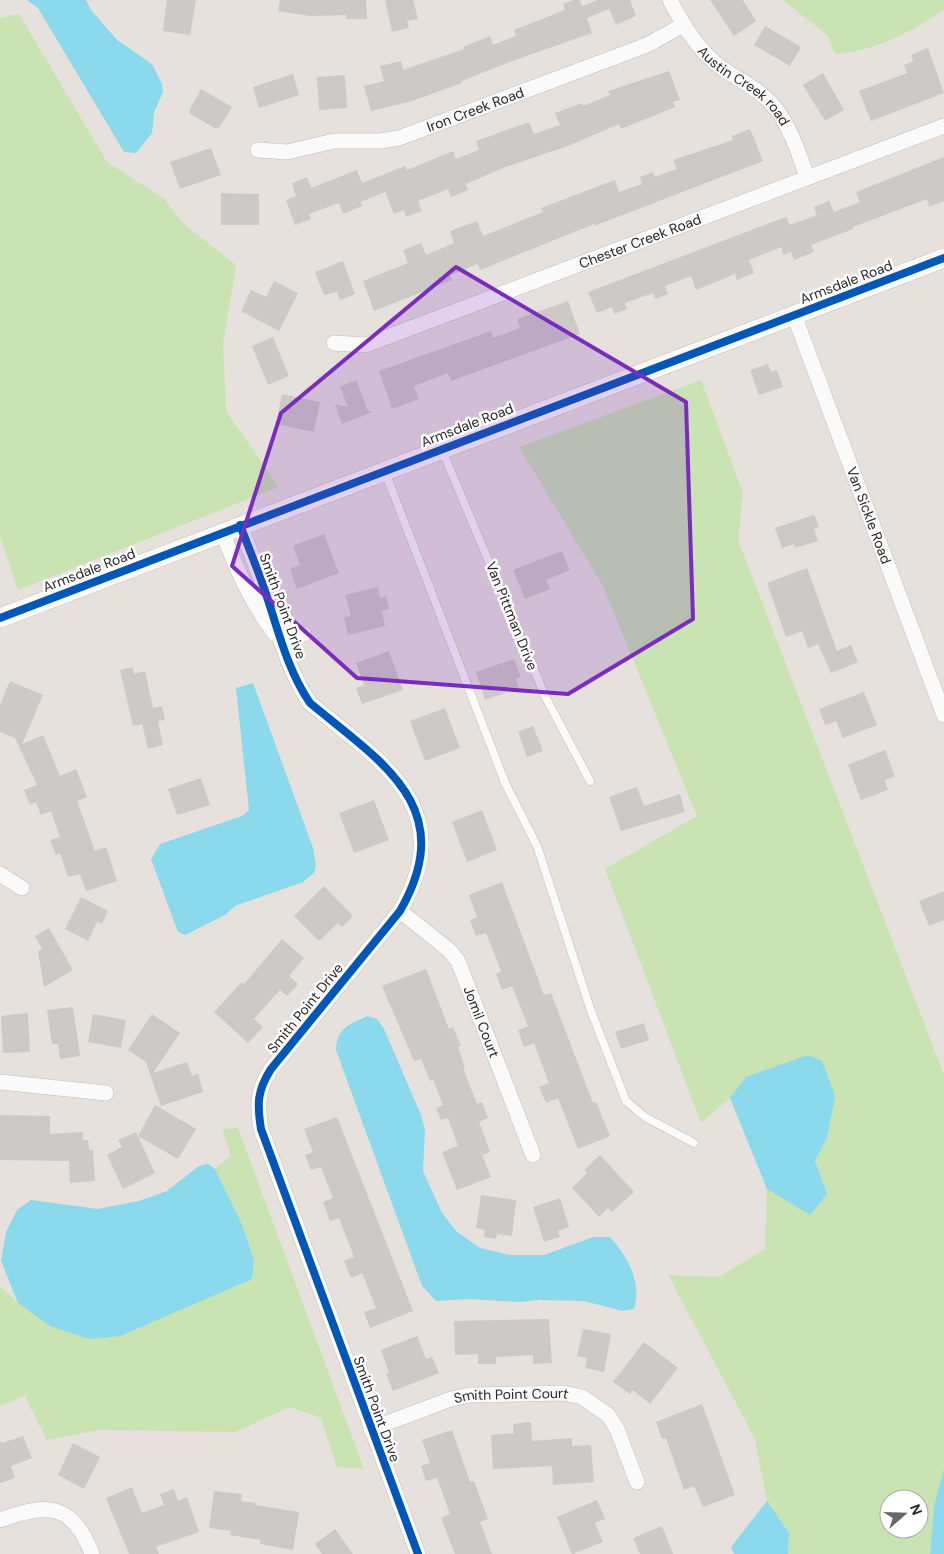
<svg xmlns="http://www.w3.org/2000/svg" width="944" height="1554" font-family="'DM Sans',sans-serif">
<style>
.green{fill:#c9e3b2;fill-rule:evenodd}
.water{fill:#8ad9ed}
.building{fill:#ccc9c6}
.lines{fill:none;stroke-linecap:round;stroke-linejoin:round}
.service-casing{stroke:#bfbdbe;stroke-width:9}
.minor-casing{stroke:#bfbdbe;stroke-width:16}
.tertiary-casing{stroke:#bfbdbe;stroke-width:20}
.service{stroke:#fbfafa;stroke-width:8}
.minor{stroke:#fbfafa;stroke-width:15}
.tertiary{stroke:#fbfafa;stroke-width:19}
.cycleway-casing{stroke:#fff;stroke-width:11}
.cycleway{stroke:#0057b8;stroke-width:8}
.marked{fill:#7b2cbf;fill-opacity:0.2;stroke:#7b2cbf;stroke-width:4;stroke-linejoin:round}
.labels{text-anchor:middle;stroke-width:5;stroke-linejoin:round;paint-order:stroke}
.street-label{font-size:14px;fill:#272727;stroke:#fff}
</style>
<rect width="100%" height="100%" fill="#e6e1dc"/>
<!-- green -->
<path class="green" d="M783 0H944V9C913 32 874 51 835 54L827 35Z
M19 14 107 162 163 198 185 225 236 265 223 343 226 411 279 487 18 590 0 536V18Z
M701 380 743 493 738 540 944 1075V1469L934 1506 930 1554H788L789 1533 767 1501 755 1439 668 1275 719 1277 765 1249 767 1189 810 1215 827 1194 815 1161 827 1138 746 1077 730 1098 701 1123 605 869 697 816 603 586 519 447ZM889 1499H919V1529H889Z
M238 1128 364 1469 337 1467 321 1418 290 1407 235 1432 99 1430 47 1440 25 1396 0 1406V1286L18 1303 50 1326 254 1260 243 1227 215 1169 231 1156 222 1129Z"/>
<!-- water -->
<path class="water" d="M27 0H86L91 10 117 40 152 64 162 84 163 92 154 112 152 133 136 153 124 152 38 8Z
M253 683 313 848 316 865 314 873 303 882 235 906 225 915 185 935 178 932 151 859 160 844 242 816 249 810 236 688Z
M368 1016 377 1019 384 1029 421 1115 425 1130 423 1171 442 1213 457 1232 480 1248 510 1255H544L593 1237H610C628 1257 642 1282 634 1309L622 1311 584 1301 540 1300 519 1302 471 1299 436 1301 422 1286 336 1050C337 1027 350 1024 368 1016Z
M808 1055 822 1061 835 1096 827 1138 815 1161 827 1194 810 1215 767 1189 730 1098 746 1077Z
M208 1164 215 1169 243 1227 254 1260 252 1279 120 1336 89 1339 50 1326 18 1303 1 1261 6 1232 17 1210 31 1200 98 1209 139 1201 167 1191 199 1166Z
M944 1469V1554H930L934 1506Z
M767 1501 789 1533 788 1554H734L731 1547Z"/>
<!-- building -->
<path class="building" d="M167 0H196L190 35 163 31Z
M280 0H366L367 19H346V15L310 16 278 11Z
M385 0H413L418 19 407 21 409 28 392 32Z
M574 0H580L582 6 598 0H630L636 16 616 25 609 9 587 18 592 33 512 61 462 81V83L412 101 371 111 364 86 384 81 380 66 401 61 403 70 464 49 463 47 490 36 493 45 516 36 514 30 565 10 563 4Z
M710 0H743L756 21 734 36Z
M765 26 801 47 790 66 754 45Z
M928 48 944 93 871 121 859 91 907 73 904 65 913 61 911 55Z
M669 71 680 100 673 102 675 107 621 129 619 124 568 146 503 168 466 184 468 190 451 197 448 189 418 201 422 211 406 217 404 210 394 214 385 192 361 202 362 206 343 214 339 203 309 214 311 219 295 225 286 200 296 196 292 183 307 177 311 188 357 170 362 183 405 166 407 170 453 151 456 159 479 150 476 141 529 122 534 134 560 125 555 113 582 103 583 106 610 95 608 91Z
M823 73 844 110 825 121 803 85Z
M293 74 299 95 259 108 253 87Z
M345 75 347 108 319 110 317 77Z
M201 89 232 107 219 128H215L190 114V109Z
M750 129 763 161 594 226V224L480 270 478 264 450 275 452 280 374 311 363 281 408 263 403 250 421 243 426 255 454 243 450 231 477 221 483 236 543 212 541 208 549 205 615 180 619 192 642 184 640 177 653 172 655 177 677 169 673 160 733 140 732 136Z
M211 148 221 175 180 189 170 162Z
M944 157V201L929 207 927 199 853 227V229L811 245 814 252 794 260 791 252 784 255 781 247 749 260 754 273 737 280 735 274 696 290 691 276 665 286 668 294 655 299 653 293 625 303 627 309 614 314 612 307 597 313 588 292 786 217 790 225 817 215 814 207 829 201 834 212 860 202 856 192Z
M221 193 259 194V225H221Z
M343 261 355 294 340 300 337 292 324 295 315 272Z
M274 281 298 293 279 331 241 311 251 290 266 297Z
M568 301 580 334 451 381 448 373 414 386 419 399 392 409 379 371 491 331 493 338 520 328 517 319Z
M273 337 289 376 268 385 252 346Z
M768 364 771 372 777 370 783 387 759 395 750 370Z
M356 380 368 411 372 412 342 424 335 404 348 407 340 387Z
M282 394 320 402 314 432 276 424Z
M814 515 819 527 814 529 818 541 795 548 794 544 782 548 775 528Z
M324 534 339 573 297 589 290 569 300 565 293 546Z
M562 551 570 570 546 580 550 589 525 599 513 570Z
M807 568 837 651 851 645 858 662 831 673 818 644 808 648 802 631 786 637 767 583Z
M378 587 380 598 386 596 389 609 382 611 385 626 348 635 344 617 351 616 345 595Z
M389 651 403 690 362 704 356 688 364 685 356 663Z
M514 659 521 677 516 679 519 688 485 700 476 672Z
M133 667 134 674 145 671 153 708 162 706 165 720 158 721 163 745 148 749 142 724 133 726 120 670Z
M10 681 43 695 22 744 43 735 60 776 76 769 87 797 77 801 95 851 106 847 117 881 86 891 80 874 68 877 60 853 56 855 50 840 60 837 51 811 41 815 36 802 30 805 24 790 37 785 15 738 0 732V705Z
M864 692 877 725 843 738 836 721 825 725 819 709Z
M445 708 460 748 425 761 410 721Z
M533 726 543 751 527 757 518 732Z
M885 750 895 776 885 780 888 790 861 800 848 765Z
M201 778 210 805 177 815 168 789Z
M637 787 644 806 680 794 685 812 621 831 609 797Z
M374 800 389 840 354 853 339 813Z
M482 810 497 850 467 862 452 822Z
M502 882 544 995 551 993 593 1103 596 1102 610 1136 578 1149 558 1098 546 1103 539 1087 549 1083 534 1043 524 1047 518 1030 528 1026 512 986 502 990 496 974 501 971 486 933 476 936 470 920 477 917 469 895Z
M324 886 353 916 342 927 338 923 319 941 294 916Z
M944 891V920L929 926 919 901Z
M81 897 108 911 102 924 97 922 88 941 65 929Z
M49 928 73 970 44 987 38 951 42 949 35 936Z
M282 939 304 958 289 976 298 984 287 996 280 990 254 1019 263 1027 248 1043 214 1012 242 982 244 984Z
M426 969 449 1029 453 1027 461 1046 458 1047 465 1068H463L477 1104 482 1102 488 1118 479 1122 490 1152 482 1155 491 1177 457 1190 442 1152 458 1146 448 1118 441 1120 436 1108 443 1105 433 1080 430 1081 421 1059 414 1061 382 986Z
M73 1007 80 1056 60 1059 58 1044H52L47 1010Z
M28 1013 30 1052 3 1053 1 1016Z
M93 1014 126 1020 121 1048 88 1042Z
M152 1014 180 1033 153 1073 187 1062 192 1076 198 1074 203 1092 161 1106 146 1062 128 1050Z
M644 1023 649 1040 621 1049 615 1032Z
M155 1105 196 1129 178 1159 138 1136Z
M0 1115 50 1116V1134L83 1132V1140H88L89 1150H93L95 1181 70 1183 69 1161 0 1160Z
M337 1117 413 1311 370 1328 364 1312 376 1308 362 1273 351 1278 344 1261 354 1257 339 1218 330 1221 323 1202 333 1198 321 1167 311 1170 305 1155 313 1152 304 1129Z
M136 1132 155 1173 123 1189 107 1155 122 1147 118 1140Z
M600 1155 634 1192 612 1212 608 1208 599 1217 572 1188 587 1173 584 1170Z
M481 1195 516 1200 512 1236 497 1234 496 1239 484 1237 485 1230 476 1228Z
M560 1198 569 1227 558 1231 560 1237 544 1242 533 1207Z
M549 1319 552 1363 533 1364V1355L496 1357V1364H478V1354L455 1355 454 1321Z
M583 1329 611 1334 604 1372 585 1368 587 1358 577 1356Z
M417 1336 426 1359 432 1357 439 1373 393 1391 386 1374 389 1373 381 1350Z
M644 1342 678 1368 650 1404 633 1390 630 1394 613 1382Z
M702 1404 735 1495 703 1507 694 1486 684 1490 666 1438 662 1439 656 1422Z
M531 1422 532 1441 572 1438V1446L591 1445 594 1482 553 1485 552 1466 493 1469 491 1435 514 1433 513 1424Z
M452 1430 470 1482 474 1481 488 1519 480 1522 492 1554H455L441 1518 450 1514 437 1478 426 1481 421 1466 430 1463 422 1440Z
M23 1436 32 1458 11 1466 15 1478 0 1483V1441L2 1443Z
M73 1443 100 1457 84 1489 58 1475Z
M132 1487 142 1513 164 1505 160 1494 174 1489 178 1501 187 1497 199 1532 156 1547 159 1554H129L106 1498Z
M214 1491 242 1494 241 1501 255 1503V1505L299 1512 293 1550 260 1544 261 1540 230 1535 231 1531 209 1528Z
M597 1500 605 1519 595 1523 603 1542 572 1554 557 1517Z
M662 1526 673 1554H640L633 1538Z
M335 1529 353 1554H322L315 1544Z"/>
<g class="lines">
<!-- service casing -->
<g class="service-casing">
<path id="service" d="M442 450 546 698 590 781
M385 472 506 785 537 846 591 1011 626 1101 645 1117 694 1143"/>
</g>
<!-- minor casing -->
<g class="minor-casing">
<g id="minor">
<path id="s1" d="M670 0C683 26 699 52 723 69 739 80 756 87 770 102 789 122 798 151 807 177"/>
<path id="s2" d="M258 150 287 152 334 141H380L399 138 647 45 683 25"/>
<path id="s3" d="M794 315 944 715"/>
<path id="s4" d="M334 343 366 345 944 126"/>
<path d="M240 525C249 549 259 572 267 597 279 633 288 671 310 703 381 762 460 807 400 911L271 1069C257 1091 257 1104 261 1129L418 1554"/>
<path d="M222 532C237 570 250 600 274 633"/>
<path d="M281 642 304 634"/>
<path d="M0 874 22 888"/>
<path id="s5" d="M400 911 449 950 458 961 533 1155"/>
<path d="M0 1082 106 1093"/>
<path id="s6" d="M371 1429 451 1399 470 1395 564 1393 582 1397 608 1415 617 1429 637 1482"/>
<path d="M0 1520C46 1503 73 1502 92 1554"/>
</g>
</g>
<!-- tertiary casing -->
<g class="tertiary-casing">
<path id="tertiary" d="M0 618 944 258"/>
</g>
<!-- service -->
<use href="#service" class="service"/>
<!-- minor -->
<use href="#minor" class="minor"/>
<!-- tertiary -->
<use href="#tertiary" class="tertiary"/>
<!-- cycleway casing -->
<g class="cycleway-casing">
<path id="cycleway" d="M240 525C249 549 259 572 267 597 279 633 288 671 310 703 381 762 460 807 400 911L271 1069C257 1091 257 1104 261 1129L418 1554
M0 618 944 258"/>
</g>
<!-- cycleway -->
<use href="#cycleway" class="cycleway"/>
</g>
<!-- marked area -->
<path class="marked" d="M456 267 686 402 693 619 568 694 357 678 232 566 281 413Z"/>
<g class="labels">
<!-- street labels -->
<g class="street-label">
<text dy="5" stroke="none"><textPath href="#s1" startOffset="115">Austin Creek road</textPath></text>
<text dy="5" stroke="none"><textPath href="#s2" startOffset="224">Iron Creek Road</textPath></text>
<text dy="5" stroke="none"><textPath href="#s4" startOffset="325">Chester Creek Road</textPath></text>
<text transform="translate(846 282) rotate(-21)" y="5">Armsdale Road</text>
<text transform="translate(467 425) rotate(-21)" y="5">Armsdale Road</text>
<text dy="5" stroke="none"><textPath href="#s3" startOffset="214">Van Sickle Road</textPath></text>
<text transform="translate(89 570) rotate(-21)" y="5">Armsdale Road</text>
<text transform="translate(283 606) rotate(70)" y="5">Smith Point Drive</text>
<text transform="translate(512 616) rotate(68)" y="5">Van Pittman Drive</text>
<text transform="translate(305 1008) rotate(-51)" y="5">Smith Point Drive</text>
<text dy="5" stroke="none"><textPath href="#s5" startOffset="142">Jomil Court</textPath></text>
<text dy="5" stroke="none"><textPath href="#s6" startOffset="146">Smith Point Court</textPath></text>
<text transform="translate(377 1409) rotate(70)" y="5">Smith Point Drive</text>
</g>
</g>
<!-- north arrow -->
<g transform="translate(904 1514) rotate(70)"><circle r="24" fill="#ffffff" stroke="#a9a9a9"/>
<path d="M0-4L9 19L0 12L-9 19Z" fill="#6a6866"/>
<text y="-8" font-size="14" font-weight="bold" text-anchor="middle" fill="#272727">N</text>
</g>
</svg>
